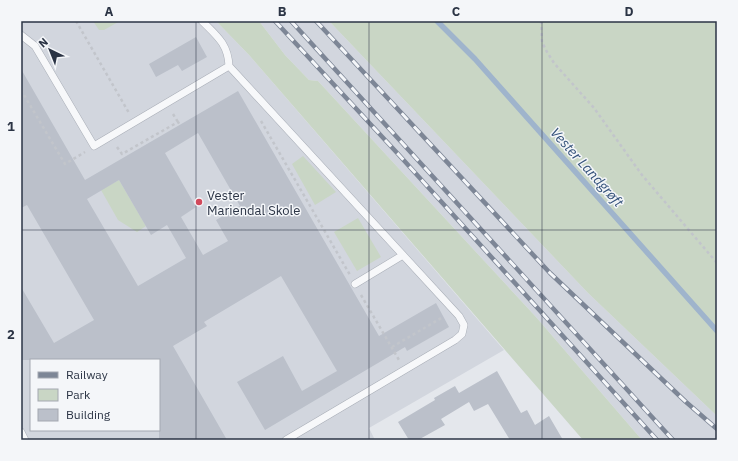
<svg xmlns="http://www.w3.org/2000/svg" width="738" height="461" font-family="'IBM Plex Sans',sans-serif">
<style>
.built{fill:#d2d6de;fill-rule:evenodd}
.green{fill:#c9d6c5}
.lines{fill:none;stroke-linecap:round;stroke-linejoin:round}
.stream{stroke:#9fb4cc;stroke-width:5.5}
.building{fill:#bbc0ca;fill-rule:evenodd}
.lane-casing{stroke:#a9aeb7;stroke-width:8}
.path{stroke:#c2c5cb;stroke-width:2.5;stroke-dasharray:3 3;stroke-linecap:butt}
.lane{stroke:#f7f8fa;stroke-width:7}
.rail-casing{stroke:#7d8696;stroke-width:4.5}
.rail{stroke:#f4f6f9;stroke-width:3;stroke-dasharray:9;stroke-linecap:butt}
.grid{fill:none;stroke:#2b3445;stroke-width:1;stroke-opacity:0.55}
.poi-dot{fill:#d1495b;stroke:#f4f6f9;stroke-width:1.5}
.labels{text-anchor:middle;stroke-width:3;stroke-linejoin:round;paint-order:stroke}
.poi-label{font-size:13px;fill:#2b3445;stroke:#f4f6f9;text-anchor:start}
.water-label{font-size:14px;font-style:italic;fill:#34527a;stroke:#f4f6f9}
.neatline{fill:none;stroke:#2b3445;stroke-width:1.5}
.grid-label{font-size:13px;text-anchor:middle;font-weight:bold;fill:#2b3445}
</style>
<rect width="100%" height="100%" fill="#e4e7ec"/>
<!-- built -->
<path class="built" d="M21 21H216L249 55 504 350 369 428 375 440H21ZM31 360H159V430H31Z
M259 21H329L588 293 717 416V440H642L536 317 318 81 309 80 285 55Z"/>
<!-- green -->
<path class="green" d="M93 21H120L104 30H99Z
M216 21H259L285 55 309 80 318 81 536 317 642 440H583L249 55Z
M329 21H717V416L588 293Z
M303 156 336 192 315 205 292 164Z
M119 180 146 226 137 232 118 220 101 190Z
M358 218 381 257 357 271 334 232Z"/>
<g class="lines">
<!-- stream -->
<path class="stream" d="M437 21 475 59 717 331"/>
</g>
<!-- building -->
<path class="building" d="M196 37 207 57 182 71 178 65 156 77 149 64Z
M21 69 85 180 238 91 379 336 436 303 449 327 407 351 405 347 265 430 237 382 283 356 302 391 337 371 281 276 204 322 207 326 173 346 227 440H159V360H21V287L54 343 94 320 27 205 21 208ZM198 133 240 206 216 220 228 241 203 255 181 217 196 207 165 153ZM119 180 151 235 167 225 186 258 138 286 87 199Z
M497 371 521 413 527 410 535 425 549 416 563 440H510L488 404 474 411 469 402 441 419 445 425 418 440H409L398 422 435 400 434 398 455 386 459 393Z"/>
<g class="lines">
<!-- lane casing -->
<g class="lane-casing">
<path id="lane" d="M202 21C217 36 228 44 229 66
M21 35 35 46 94 146 229 66 459 316 464 325 462 334 455 340 286 440
M355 284 403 255
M21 432 25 440"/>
</g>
<!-- path -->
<path class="path" d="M76 21 129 113
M541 21 542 42 547 52 554 63 594 108 642 175 717 263
M21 90 65 164 85 152
M173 114 178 122
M261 121 350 275
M117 147 122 154 178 122 180 125
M361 295 399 360
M392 347 443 317"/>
<!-- lane -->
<use href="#lane" class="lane"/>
<!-- rail casing -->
<g class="rail-casing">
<path id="rail" d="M275 21 399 155 657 440
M291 21 673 440
M316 21 550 273 686 402 717 429"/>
</g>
<!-- rail -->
<use href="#rail" class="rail"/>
</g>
<!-- grid -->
<path class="grid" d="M196 21V440M369 21V440M542 21V440M21 230H717"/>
<!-- markers -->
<circle class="poi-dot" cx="199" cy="202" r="4"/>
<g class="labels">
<!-- poi labels -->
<g class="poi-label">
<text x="207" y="200">Vester<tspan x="207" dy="15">Mariendal Skole</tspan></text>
</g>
<!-- water labels -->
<g class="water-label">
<text transform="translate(587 167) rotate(48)" y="5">Vester Landgrøft</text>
</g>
</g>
<!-- border -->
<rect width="738" height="461" fill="none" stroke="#f4f6f9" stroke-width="44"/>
<!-- legend -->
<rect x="30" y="359" width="130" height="72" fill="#f4f6f9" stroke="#a4a8b1"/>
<rect x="38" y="372" width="20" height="6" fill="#7d8696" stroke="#a4a8b1"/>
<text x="66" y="379" font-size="12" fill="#2b3445">Railway</text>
<rect x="38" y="389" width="20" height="12" fill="#c9d6c5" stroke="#a4a8b1"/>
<text x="66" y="399" font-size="12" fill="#2b3445">Park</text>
<rect x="38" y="409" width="20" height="12" fill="#bbc0ca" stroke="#a4a8b1"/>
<text x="66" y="419" font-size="12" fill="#2b3445">Building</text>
<!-- north arrow -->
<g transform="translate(50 50) rotate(317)" stroke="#f4f6f9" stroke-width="3" paint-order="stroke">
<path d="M0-3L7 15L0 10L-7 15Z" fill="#2b3445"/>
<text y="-6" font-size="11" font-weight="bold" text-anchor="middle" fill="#2b3445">N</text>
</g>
<rect x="22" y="22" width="694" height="417" class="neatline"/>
<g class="grid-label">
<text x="109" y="16">A</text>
<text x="282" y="16">B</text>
<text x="456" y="16">C</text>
<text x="629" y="16">D</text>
<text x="11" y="131">1</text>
<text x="11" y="339">2</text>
</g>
</svg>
